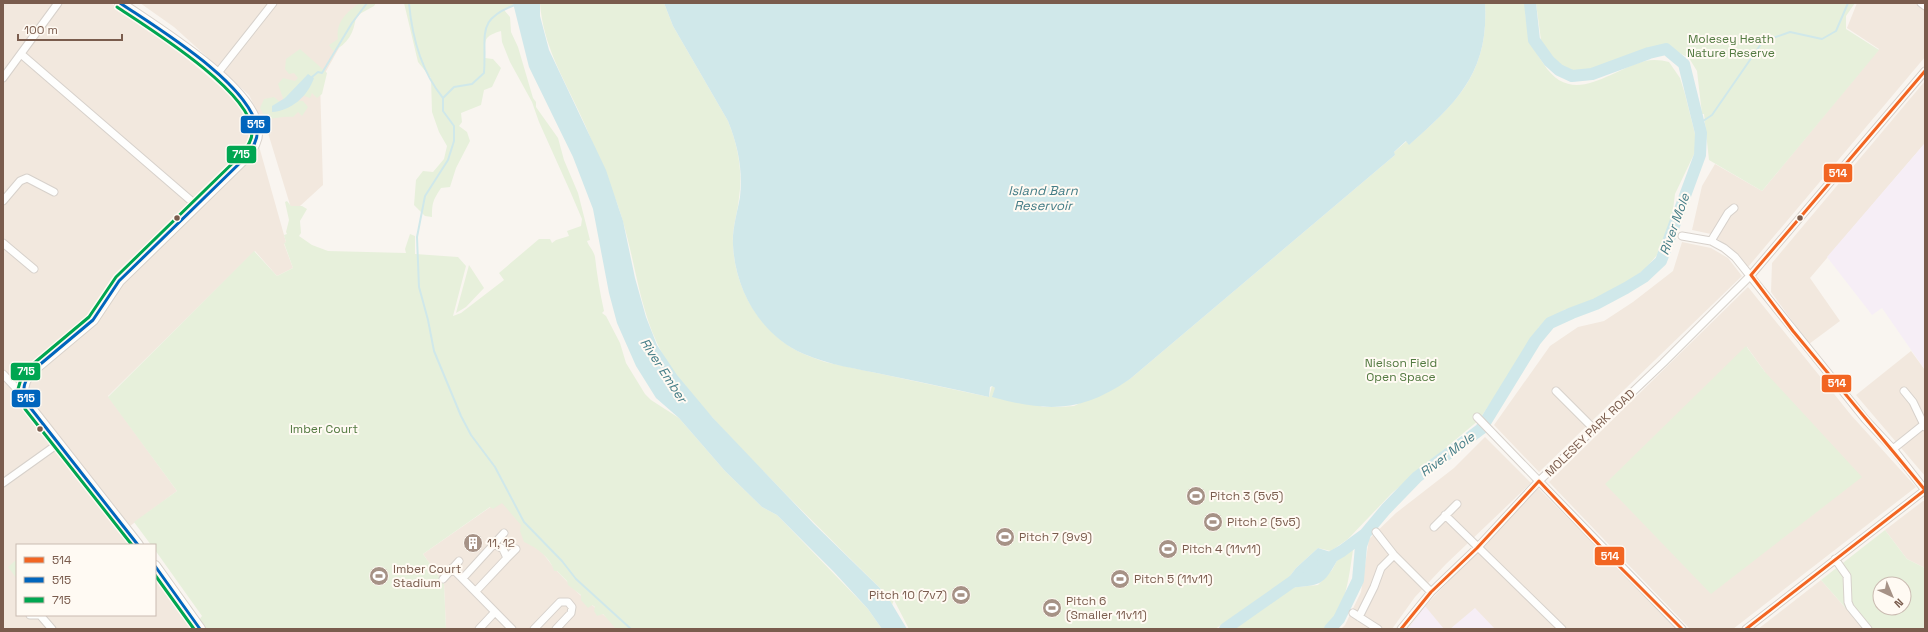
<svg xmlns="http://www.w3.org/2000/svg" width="1928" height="632" font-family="'Space Grotesk',sans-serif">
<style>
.residential{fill:#f2e8de;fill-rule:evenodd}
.education{fill:#f6eef6}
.green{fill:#e7f0db;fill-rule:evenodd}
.water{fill:#d0e8ea}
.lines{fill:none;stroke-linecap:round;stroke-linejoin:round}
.stream{stroke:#d0e8ea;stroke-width:2}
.river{stroke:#d0e8ea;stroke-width:12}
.street-casing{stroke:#d7d1cb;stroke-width:9}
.secondary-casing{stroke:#d9d2cb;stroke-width:12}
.street{stroke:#fefefd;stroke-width:7}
.secondary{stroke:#fefefd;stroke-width:10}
.bus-1-casing{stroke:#fffaf3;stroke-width:6}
.bus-2-casing{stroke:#fffaf3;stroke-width:6}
.bus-3-casing{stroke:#fffaf3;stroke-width:6}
.bus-1{stroke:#f26522;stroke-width:3}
.bus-2{stroke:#0065bd;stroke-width:3}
.bus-3{stroke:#00a651;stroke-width:3}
.bus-dot{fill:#7a5c4d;stroke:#fffaf3;stroke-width:1.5}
.labels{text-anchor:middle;stroke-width:4;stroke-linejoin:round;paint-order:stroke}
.park-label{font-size:12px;fill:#537a41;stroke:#fffaf3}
.street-label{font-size:12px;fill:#7a5c4d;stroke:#fffaf3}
.poi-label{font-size:12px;fill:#7a5c4d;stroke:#fffaf3;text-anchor:start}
.water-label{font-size:13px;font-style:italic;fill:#437c86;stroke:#fffaf3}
.line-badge{stroke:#fffaf3;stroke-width:1.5}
.badge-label{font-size:11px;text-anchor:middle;font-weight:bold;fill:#fff}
</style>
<rect width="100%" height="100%" fill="#f9f5f0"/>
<!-- residential -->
<path class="residential" d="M3 3H111L162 38 240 103 255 132 286 242 284 244 293 268 277 276 255 251 108 396 177 491 126 529 138 545H17V615H155V566L201 629H3Z
M140 3H369L354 21 320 82 323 185 300 206 291 208 268 133 249 95 174 27Z
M1857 3H1925V57L1748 267 1734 251 1711 234 1692 230 1702 186 1715 164 1762 191 1879 49 1847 28Z
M1925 81V143L1810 278 1840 321 1809 344 1771 292 1772 263Z
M1682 242 1711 248 1728 258 1742 276 1539 472 1494 425 1550 346 1578 327 1604 321 1633 302 1673 271Z
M1748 287 1851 415 1916 487 1733 629H1690L1549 482ZM1747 347 1765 372 1606 484Z
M1911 351 1925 370V476L1856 395Z
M1485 437 1531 483 1446 564 1415 597 1392 629H1341L1345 625 1361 592 1369 539 1396 513 1454 468Z
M1538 488 1679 629H1408L1425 606Z
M502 499 554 568 579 594 620 629H446L444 584 423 554Z
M1923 501H1925V568L1907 559 1885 530Z
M1821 580 1864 629H1758Z"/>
<!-- education -->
<path class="education" d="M1925 143V370L1882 308 1872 315 1827 257Z
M1425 606 1444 629H1408Z
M1475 608 1495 629H1450Z"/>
<!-- green -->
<path class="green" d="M360 3H376L374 6 356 16C354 33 348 44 333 51L329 45 338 39C335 23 347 11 360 3Z
M404 3H513V5L504 10 510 17 511 32 518 47 533 98 536 102V107L558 138 564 160 578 193 590 240 587 241C589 247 594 251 595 257 597 275 600 293 604 311L602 313 606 316 620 343 626 363 645 394 651 400 679 418 725 471 762 507 777 515 868 609 882 629H616L603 614 597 616 594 611 595 607 592 605 588 608 581 600V595L568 585 567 581 557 571H554C551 558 536 547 524 542L520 531 521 525 502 503 493 509 490 507 423 554 444 584 446 629H205L198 621 202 616 155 550V545H151L134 522 177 491 108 397 254 251 277 276 293 268 284 243 286 242 284 235 287 234 286 232 289 220 285 202 287 201 291 206H302L307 209 300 221 301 233 299 236 312 245 328 251 406 253 405 249 410 234 415 236V254L458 257 466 266 453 316 461 313 504 280 499 273 539 239H550L552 243 556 240 569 236 567 231 581 226 582 219 570 191 539 122 532 102 510 62 502 42 501 31C481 37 486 41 485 58L493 59 501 68 492 87 484 90 481 105 461 113 462 122 459 126 467 132 470 141 456 168 450 187 441 188C433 200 432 203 432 217L425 216 414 205 416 180 423 171 433 172 444 159 447 146 439 132 432 112 431 78 418 62Z
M540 3H664L673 26 728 121C738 146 743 171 739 198 738 210 734 222 733 234 731 279 753 323 792 348 802 354 814 358 825 362L989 397 992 386 995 388V390L1043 407H1059L1074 406 1130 379 1395 155 1393 153 1407 141 1410 144C1458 102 1489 72 1485 3H1525C1525 25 1530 45 1543 63 1572 109 1609 70 1645 61 1653 59 1662 60 1669 62L1680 78 1685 94 1696 138V150L1675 194 1672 218 1657 255 1645 269 1628 282 1598 299 1564 310 1539 327 1528 347 1479 420 1392 493 1348 539 1331 551 1318 548 1296 568 1284 584 1215 629H909L894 600 892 605 883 591C835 544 787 496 740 447 714 419 672 377 657 343 639 304 635 262 623 222 618 202 608 182 600 163 594 147 588 130 580 114 563 77 543 45 540 3Z
M1536 3H1855L1846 16V29L1879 50 1762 191 1709 160 1704 114H1702L1697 71 1689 58 1668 47H1659L1633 53 1593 70 1568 71 1552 60 1541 40Z
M300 49 327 73 322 94 317 98 312 93 310 98 293 92 292 100 303 101 308 107 302 116 298 112 293 117C284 116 275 119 266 119L260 108 264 99 274 97 280 102 284 101 278 84 283 78 295 81 298 78 294 73 289 74 285 69 286 59Z
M469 265 484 288 466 307 456 313Z
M1746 346 1765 372 1862 477 1711 594 1605 484Z
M1885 530 1907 559 1925 568V629H1864L1821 580ZM1880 584H1904V608H1880Z
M1353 550C1349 576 1346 610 1325 629H1230L1288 588 1318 585 1332 570 1339 557Z
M17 559V579L8 567Z"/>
<!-- water -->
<path class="water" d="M513 3H540V16L549 50 606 170 623 221 635 278 646 317 657 345 677 375 713 418 814 524 886 594 907 629H882L868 609 834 572 777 515 762 507 725 471 679 418 656 398 636 366 617 323 609 293 593 209 573 157 529 67Z
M664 3H1485C1489 72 1458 102 1409 145L1406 141 1394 152 1395 155 1130 379C1081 413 1047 412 992 397L995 388 992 386 990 387 989 397C955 389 920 382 886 375 858 369 829 365 804 354 761 336 735 290 733 245 732 229 737 214 740 197 743 170 738 146 728 121L673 26Z
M308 74 314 78C308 96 291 111 272 112V106L285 98Z
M1318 548 1337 554 1339 557C1323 587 1321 585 1288 588L1284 584 1296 568Z"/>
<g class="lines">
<!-- stream -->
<path class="stream" d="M409 3C412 37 421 71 443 98
M520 3C474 19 487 33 484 73L472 84 454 87 443 98V111L454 126V141L448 160 425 196 417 237 419 287 428 320 434 351 461 416 471 435 495 467 524 522 562 561 576 579 631 629
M312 77 318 72 322 73 352 23 367 3
M1700 123 1712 115 1761 44 1770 39 1790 32 1822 39 1836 31 1848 3"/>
<!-- river -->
<path class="river" d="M1323 562 1342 551 1365 534 1386 509 1417 477 1481 429 1535 341 1550 323 1572 313 1596 304 1626 288 1644 277 1661 261 1700 155 1701 133 1684 64 1666 49 1649 53 1592 74 1572 76 1559 70 1549 61 1534 40 1530 3
M1225 629 1299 577
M1330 629 1339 619 1358 580 1361 546 1365 534"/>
<!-- street casing -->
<g class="street-casing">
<path id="street" d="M1921 3 1925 6
M21 54 196 205
M217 74 273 3
M3 78 58 3
M3 201 20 181 27 178 54 192
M1682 236 1711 241 1724 248 1735 257 1865 419 1893 449 1925 490
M1711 241 1728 213 1734 208
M3 243 34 269
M3 374 16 388 23 389
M1556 391 1594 429
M1904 391 1913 402 1925 427
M1477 417 1682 629
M1893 449 1923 425
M3 483 59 443
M1445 515 1562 629
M1434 527 1457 504
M1376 532 1394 555 1431 592
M494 544 504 533
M507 558 516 549
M1835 559 1847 576 1848 602 1850 607 1868 629
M452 568 512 629
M463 578 494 544 503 549 507 558 476 591
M443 579 459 561
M1353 613 1378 629
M30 615H40
M40 615 52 629
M1359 617 1374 587 1381 568 1394 555
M479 629 494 613
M534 629 560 602H568L572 607 571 613 556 629
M1401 629 1431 592 1477 548 1539 481 1663 363 1751 275 1925 71
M1746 629 1925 490"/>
</g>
<!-- secondary casing -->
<g class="secondary-casing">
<path id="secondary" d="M120 3C155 27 250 85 257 127 259 140 252 149 245 158L119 281 93 320 31 372 25 381 23 389 29 406 138 545
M155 566 200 629"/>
</g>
<!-- street -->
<use href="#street" class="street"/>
<!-- secondary -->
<use href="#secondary" class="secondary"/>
<!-- bus-1 casing -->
<g class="bus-1-casing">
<path id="bus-1" d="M1751 275 1793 331 1925 490
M1751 275 1925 71
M1539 481 1618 565 1682 629
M1401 629 1431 592 1477 548 1539 481
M1746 629 1925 490"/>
</g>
<!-- bus-2 casing -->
<g class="bus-2-casing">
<path id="bus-2" d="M120 3C157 28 249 83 257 128 259 139 252 149 245 158L119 281 93 320 31 372C21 387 23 390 29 406L138 545
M155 566 200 629"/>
</g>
<!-- bus-3 casing -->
<g class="bus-3-casing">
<path id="bus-3" d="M117 7C150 29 249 90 252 130 253 140 247 148 241 155L116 277 89 317 27 369 21 379 18 389 25 409 132 545
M155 575 194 629"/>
</g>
<!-- bus-1 -->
<use href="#bus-1" class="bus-1"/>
<!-- bus-2 -->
<use href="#bus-2" class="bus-2"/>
<!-- bus-3 -->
<use href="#bus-3" class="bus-3"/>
</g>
<!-- icons -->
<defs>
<g id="stadium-disc" transform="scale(1)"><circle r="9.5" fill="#a69286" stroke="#fffaf3"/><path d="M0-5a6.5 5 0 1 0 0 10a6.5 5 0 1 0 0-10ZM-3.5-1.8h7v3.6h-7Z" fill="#fff"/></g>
<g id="building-disc" transform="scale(1)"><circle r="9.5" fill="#a69286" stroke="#fffaf3"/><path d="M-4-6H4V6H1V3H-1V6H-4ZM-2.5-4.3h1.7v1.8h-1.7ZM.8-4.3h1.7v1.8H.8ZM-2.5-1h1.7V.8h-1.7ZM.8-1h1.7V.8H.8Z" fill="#fff"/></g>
</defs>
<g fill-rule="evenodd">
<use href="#stadium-disc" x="1196" y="496"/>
<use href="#stadium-disc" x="1213" y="522"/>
<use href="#stadium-disc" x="1005" y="537"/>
<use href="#building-disc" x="473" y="543"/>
<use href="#stadium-disc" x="1168" y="549"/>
<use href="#stadium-disc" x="379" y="576"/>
<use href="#stadium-disc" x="1120" y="579"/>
<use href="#stadium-disc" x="961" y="595"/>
<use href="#stadium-disc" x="1052" y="608"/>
</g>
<!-- markers -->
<g class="bus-dot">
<circle cx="177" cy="218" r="3.5"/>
<circle cx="1800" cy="218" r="3.5"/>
<circle cx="40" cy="429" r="3.5"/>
</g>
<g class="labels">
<!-- park labels -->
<g class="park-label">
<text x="1731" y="43">Molesey Heath<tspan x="1731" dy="14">Nature Reserve</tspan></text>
<text x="1401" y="367">Nielson Field<tspan x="1401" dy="14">Open Space</tspan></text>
<text x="324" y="433">Imber Court</text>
</g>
<!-- street labels -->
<g class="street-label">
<text transform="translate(1590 433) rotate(-44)" y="4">MOLESEY PARK ROAD</text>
</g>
<!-- poi labels -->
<g class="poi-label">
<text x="1210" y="500">Pitch 3 (5v5)</text>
<text x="1227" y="526">Pitch 2 (5v5)</text>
<text x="1019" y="541">Pitch 7 (9v9)</text>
<text x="487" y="547">11, 12</text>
<text x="1182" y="553">Pitch 4 (11v11)</text>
<text x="393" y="573">Imber Court<tspan x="393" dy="14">Stadium</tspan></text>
<text x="1134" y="583">Pitch 5 (11v11)</text>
<text x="947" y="599" text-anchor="end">Pitch 10 (7v7)</text>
<text x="1066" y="605">Pitch 6<tspan x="1066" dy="14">(Smaller 11v11)</tspan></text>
</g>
<!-- water labels -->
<g class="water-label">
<text x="1043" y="195">Island Barn<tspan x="1043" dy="15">Reservoir</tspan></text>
<text transform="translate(1674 224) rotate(-70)" y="5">River Mole</text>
<text transform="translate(664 370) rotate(57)" y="5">River Ember</text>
<text transform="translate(1447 454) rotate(-37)" y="5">River Mole</text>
</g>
</g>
<g class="line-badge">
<rect x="240" y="115" width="31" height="19" rx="4" fill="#0065bd"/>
<rect x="226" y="145" width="31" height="19" rx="4" fill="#00a651"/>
<rect x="1823" y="163" width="30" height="20" rx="4" fill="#f26522"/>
<rect x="10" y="362" width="31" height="19" rx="4" fill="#00a651"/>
<rect x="1821" y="374" width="31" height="19" rx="4" fill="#f26522"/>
<rect x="11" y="389" width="30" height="19" rx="4" fill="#0065bd"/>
<rect x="1594" y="546" width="31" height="20" rx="4" fill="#f26522"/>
</g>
<g class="badge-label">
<text x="256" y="128">515</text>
<text x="241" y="158">715</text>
<text x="1838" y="177">514</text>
<text x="26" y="375">715</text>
<text x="1837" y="387">514</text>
<text x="26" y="402">515</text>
<text x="1610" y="560">514</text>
</g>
<!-- border -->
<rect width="1928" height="632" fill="none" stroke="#7a5c4d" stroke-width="8"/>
<!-- legend -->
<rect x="16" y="544" width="140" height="72" fill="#fffaf3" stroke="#cabbb1"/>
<rect x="24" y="557" width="20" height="6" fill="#f26522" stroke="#cabbb1"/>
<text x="52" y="564" font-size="12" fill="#7a5c4d">514</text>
<rect x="24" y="577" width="20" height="6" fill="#0065bd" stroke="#cabbb1"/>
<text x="52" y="584" font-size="12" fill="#7a5c4d">515</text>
<rect x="24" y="597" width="20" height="6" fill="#00a651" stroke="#cabbb1"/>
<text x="52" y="604" font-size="12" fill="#7a5c4d">715</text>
<!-- north arrow -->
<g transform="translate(1892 596) rotate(136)"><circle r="19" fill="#fffaf3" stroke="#cabbb1"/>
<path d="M0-3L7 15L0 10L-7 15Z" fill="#a69286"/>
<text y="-6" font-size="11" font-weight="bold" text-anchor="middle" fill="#7a5c4d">N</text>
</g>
<!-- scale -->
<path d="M18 34v6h104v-6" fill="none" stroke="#7a5c4d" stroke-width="2"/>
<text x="24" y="34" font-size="12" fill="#7a5c4d" stroke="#fffaf3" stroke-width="3" paint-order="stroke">100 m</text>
</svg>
